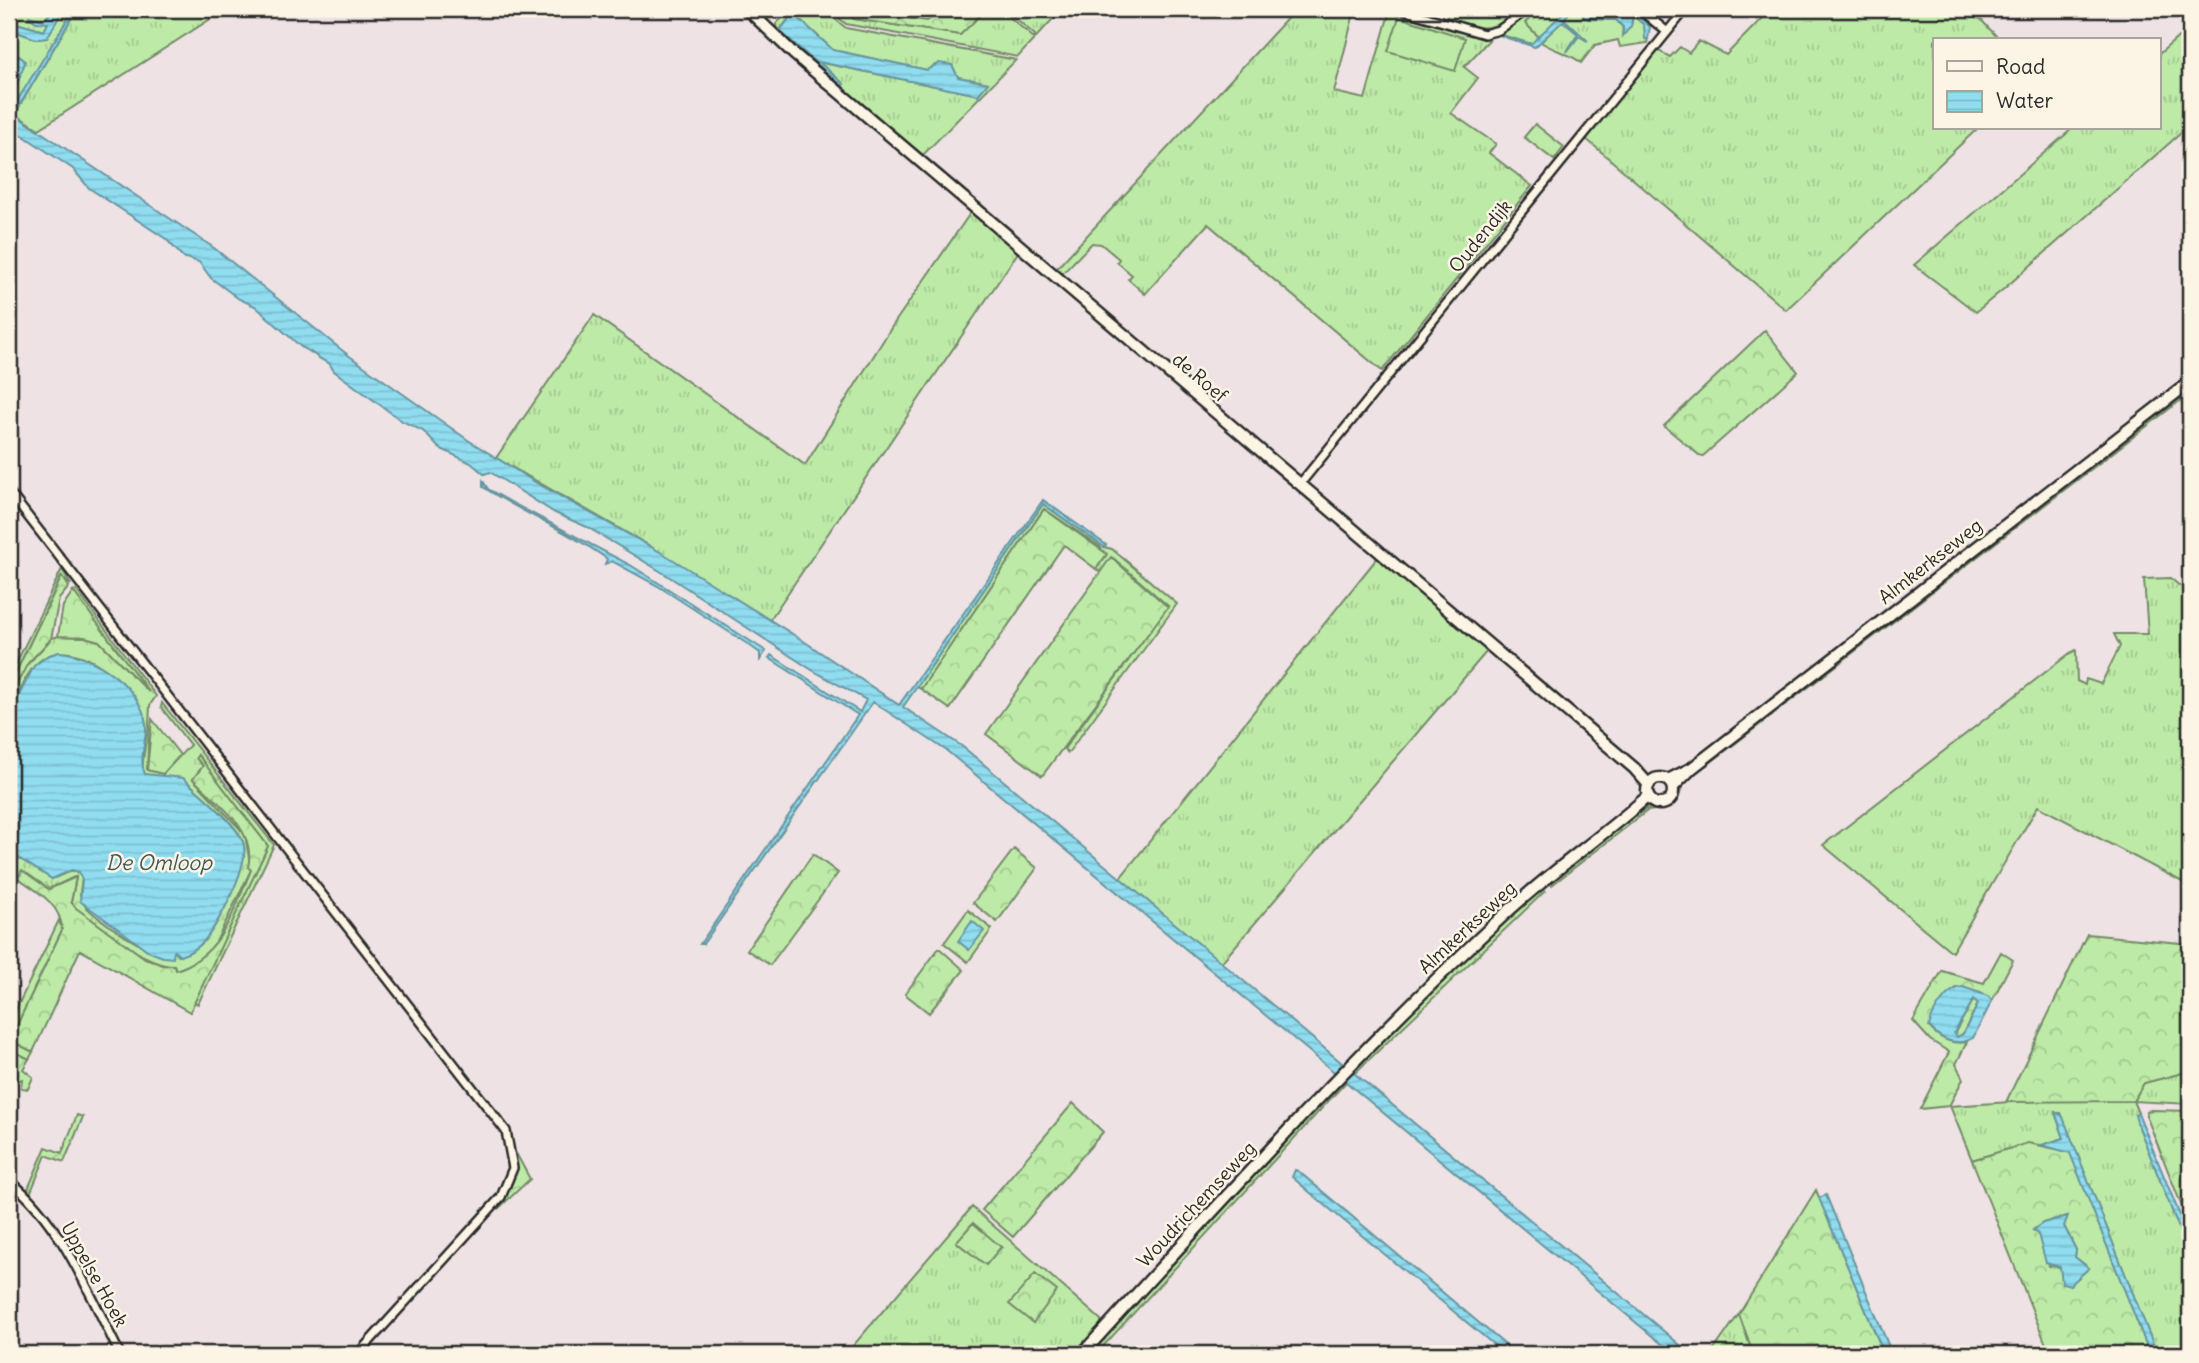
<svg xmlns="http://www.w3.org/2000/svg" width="2199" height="1363" font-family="Delius,sans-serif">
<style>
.grass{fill:url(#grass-tufts);stroke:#748a69;stroke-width:2;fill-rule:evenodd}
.forest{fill:url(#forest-crowns);stroke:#748a69;stroke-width:2;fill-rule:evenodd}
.pitch{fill:#beeaa7;stroke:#748a69;stroke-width:2}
.water{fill:url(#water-rules);stroke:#6896a1;stroke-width:2;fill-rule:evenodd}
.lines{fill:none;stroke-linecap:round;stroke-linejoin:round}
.street-casing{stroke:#2b2b2b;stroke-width:12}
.secondary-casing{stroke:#2b2b2b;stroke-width:15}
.street{stroke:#fcf5e5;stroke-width:7}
.secondary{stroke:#fcf5e5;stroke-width:10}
.labels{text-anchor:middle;stroke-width:5;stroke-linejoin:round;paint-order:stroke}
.street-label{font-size:19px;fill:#2b2b2b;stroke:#fcf5e5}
.water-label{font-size:21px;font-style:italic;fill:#44585c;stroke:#fcf5e5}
</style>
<defs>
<pattern id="grass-tufts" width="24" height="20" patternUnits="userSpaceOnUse" patternTransform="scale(1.75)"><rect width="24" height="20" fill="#beeaa7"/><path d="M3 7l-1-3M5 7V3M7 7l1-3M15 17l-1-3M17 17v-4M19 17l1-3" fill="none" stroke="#a3c990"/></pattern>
<pattern id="forest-crowns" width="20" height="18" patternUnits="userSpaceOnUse" patternTransform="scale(1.75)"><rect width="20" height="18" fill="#beeaa7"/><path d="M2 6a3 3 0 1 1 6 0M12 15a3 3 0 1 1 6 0" fill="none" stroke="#a3c990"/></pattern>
<pattern id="water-rules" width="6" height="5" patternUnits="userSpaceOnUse" patternTransform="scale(1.75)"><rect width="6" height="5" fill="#90ddf0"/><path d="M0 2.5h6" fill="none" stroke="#7cbece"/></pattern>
</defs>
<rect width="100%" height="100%" fill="#eee2e4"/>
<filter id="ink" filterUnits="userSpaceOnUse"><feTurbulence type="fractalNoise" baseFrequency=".0143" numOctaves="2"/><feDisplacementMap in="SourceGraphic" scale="14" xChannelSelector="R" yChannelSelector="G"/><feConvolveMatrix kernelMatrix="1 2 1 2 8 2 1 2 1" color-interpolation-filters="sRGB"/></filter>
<g filter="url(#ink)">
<!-- grass -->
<path class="grass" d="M9 9H54L55 10 44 20 28 18 49 23 44 31 9 21Z
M61 9H74L12 110 9 107V87L17 84 25 62 21 57 9 55V29L36 39 47 38Z
M77 9H226L39 129 15 114Z
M791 9H823L846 28 1016 60 922 156 777 33 776 24ZM793 13 833 50 927 70 935 65H952L958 77 988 83 978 95 818 62 844 84 780 30Z
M828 9H843L855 19 960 35 986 9H1000L1034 38 1035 35 1005 9H1062L1018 57 846 24Z
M855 9 880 13 894 9H947L927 21Z
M1296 9H1355L1334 92 1365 99 1390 10 1489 40 1464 67 1478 78 1451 113 1496 144 1489 153 1532 186 1382 371 1208 224 1145 294 1128 279 1132 275 1117 262 1119 259 1101 244 1092 243 1063 273 1057 268Z
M1415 9 1445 17 1454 9H1521C1506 20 1496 30 1477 27Z
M1530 9H1540L1526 23 1539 37 1532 44 1498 34Z
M1572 9H1596L1593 14 1584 12 1588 19 1616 20 1623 27 1622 35 1631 26 1633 15 1644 25 1648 43 1620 47 1618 40 1595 45 1581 63C1574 55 1552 50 1541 42L1562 21 1578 34 1567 51 1579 36 1587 41 1564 19Z
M1771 9H1971L2000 40H1935V128H1978L1786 310 1585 138 1657 50 1670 57 1680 47 1689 53 1699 41 1726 55Z
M2190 27V125L2006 287 1976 312 1914 265 2073 128H2159V54Z
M971 212 1019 251 769 621 650 546 496 458 594 315 805 465 893 325Z
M2190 387V393L1710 763 1686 778Z
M1043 504 1104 547 1112 549 1177 604 1068 753 1064 749 1168 606 1113 558 1100 572 1096 569 1106 556 1100 547 1044 509 921 689 917 687Z
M1378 557 1487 651 1221 963 1120 878Z
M62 569 71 585 61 577 9 687V678Z
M2170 578 2190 594V886L2038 806 1952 952 1823 845 2070 653 2076 650 2077 681 2085 685 2086 679 2101 684 2120 646 2114 634H2148L2144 579Z
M76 590 156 696 150 705 147 770 163 774 190 745 161 707 162 703 274 845 198 1004 194 1002 268 846 198 755 196 758 203 766 193 779 245 834 251 870 212 950 195 963 176 970 174 965C148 965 86 924 71 902L76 878 74 877 49 889 22 871 18 878 9 871V852L52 879 75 870 82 876C82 886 77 894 83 903 93 918 156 959 173 957V951C182 949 193 950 200 945 216 932 251 862 243 842 235 821 200 794 183 778L150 777 143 772C141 755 150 736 145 719 136 687 79 637 45 657 26 668 18 696 9 715V699L24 668 52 638 59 636 85 637 99 641 149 692 73 591Z
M1684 781 1678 800 1670 808 1647 811 1552 885 1549 883 1586 851 1646 809 1670 805Z
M1539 888 1545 891 1354 1074 1349 1070Z
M59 920 62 930 10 1040 33 1052 29 1059 9 1049V1024Z
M2190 1071V1104L2133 1101 2138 1113 2137 1122 2190 1256V1354H2157L2061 1113H2055L2064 1138 2042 1145 2027 1144 1972 1160 1950 1106 2043 1100 2133 1101 2144 1083Z
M1340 1079 1345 1083 1096 1354H1085Z
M972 1207 1101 1320V1324L1074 1354H846ZM972 1224H973L1001 1247 957 1242Z
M1739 1314 1753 1354H1711Z"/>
<!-- forest -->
<path class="forest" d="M843 9 927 21 947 9 977 14 981 9 986 10 960 35 854 19Z
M1765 330 1798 372 1703 456 1699 455 1664 426Z
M1044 509 1107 554 1096 569 1064 545 950 709 921 689Z
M1111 557 1168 607 1042 776 986 734Z
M62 576 69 587 59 599 51 639 28 663 9 699V687Z
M73 591 149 692 99 641 85 637 58 636 63 606Z
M152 719 180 755 163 774 147 770Z
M198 755 268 846 190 1012 80 950 33 1052 10 1040 62 930C62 905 36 890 18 878L22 870 49 889 76 877 71 902 76 908 145 958 162 965H174L176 970C222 955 233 912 251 870L248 867C257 829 217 803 193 779L203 766 196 758Z
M1014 849 1037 868 997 922 973 903Z
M813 854 838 873 770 965 747 950Z
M968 910 992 929 968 962 944 943Z
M2087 934 2190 944V1071L2144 1083 2133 1101 2006 1102Z
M939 948 964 970 929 1013 905 994Z
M2001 952 2013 960 1992 1001 1981 993 1957 987 1941 1004 1929 1027C1939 1038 1952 1045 1967 1042L1956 1064 1963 1079 1949 1106 1920 1109 1949 1052 1930 1040 1913 1021 1942 971 1984 983Z
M1974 999 1978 1004 1961 1037H1957L1954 1034Z
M9 1049 29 1059 23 1069 33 1077 28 1089 21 1088 22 1079 13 1083 12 1077 9 1078Z
M1073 1103 1103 1132 1013 1237 982 1210Z
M2151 1110 2190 1111V1227L2146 1115V1111Z
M77 1115 83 1117 64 1162 46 1155 30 1194 27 1191 46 1147 62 1153Z
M2028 1143 2070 1152 2150 1354H2050L1972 1160ZM2067 1216 2064 1226 2076 1250 2075 1257 2089 1268 2070 1285 2061 1267 2049 1266 2038 1234 2033 1230 2043 1223Z
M517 1155 530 1179 498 1209 511 1183Z
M1816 1190 1884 1354H1753L1739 1314Z
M973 1223 1001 1247 986 1265 956 1242Z
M1035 1274 1057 1291 1033 1323 1009 1304Z"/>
<!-- pitch -->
<path class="pitch" d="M1540 9H1560L1564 12 1539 37 1525 23Z
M1399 17 1465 38 1455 71 1388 51Z
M1535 124 1564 147 1554 160 1524 137Z"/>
<!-- water -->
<path class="water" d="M54 9H61L62 12 47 38 36 39 9 29V21L44 31 48 23 36 22 28 16 44 20Z
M74 9H77L15 113 20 118 214 248 348 355 468 440 533 481 669 557 802 640 899 705 1043 500 1106 545 1104 547 1043 504 903 707 963 747 1691 1354H1674L947 751 873 702 703 944H700L858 715 769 658 771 655 860 712 866 700 812 670 665 574 587 527 555 513 490 472 484 474 471 463 439 448 423 431 402 421 334 371 329 363C317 359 312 351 301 347L255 306 239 299 211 278 199 262 183 257 166 239 89 188 73 169 9 126V107L12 109Z
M1567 9H1572L1564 19 1588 41 1579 36 1567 52 1578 34 1563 21 1535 47 1501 36 1531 44Z
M1596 9 1599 17 1609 16 1605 9 1616 15 1629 16 1631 14 1625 9H1632L1650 27 1648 39H1645L1644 25 1633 15 1631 26 1623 36V27L1616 20 1583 18 1584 12 1593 14Z
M793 13 833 50 927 70 939 63 952 65 958 77 988 83 978 95 819 62 844 84 842 86 780 31Z
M9 55 21 57 25 62 17 84 9 87Z
M483 481 488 489 516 505 632 566 766 651 760 660V653L749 645 658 586 612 561 605 564 607 559C569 531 523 514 483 487Z
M59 652C93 654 143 688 146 725 147 741 138 759 145 774L183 778C199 793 236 823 243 842 251 863 218 926 203 942 197 949 189 953 180 956L174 951 173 958 163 957 150 952 80 901 82 880 79 872 72 870 52 879 9 852V715L34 666 47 656Z
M972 921 984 931 969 950 958 941Z
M1963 987 1988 996 1992 1001 1973 1038C1957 1047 1940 1040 1929 1026 1933 1011 1947 988 1963 987ZM1974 999 1978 1004 1963 1034 1957 1037 1954 1033Z
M2055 1112 2062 1115 2157 1354H2150L2070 1153 2042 1145 2064 1138Z
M2138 1113 2190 1240V1256L2137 1122 2135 1115Z
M1295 1170 1298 1171 1516 1354H1505L1313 1195 1292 1177Z
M1826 1195 1892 1354H1884L1819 1198Z
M2068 1216 2064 1226 2076 1250 2075 1257 2089 1268 2070 1285 2062 1283 2060 1267 2046 1263 2038 1234 2033 1230 2043 1223Z"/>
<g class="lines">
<!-- street casing -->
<g class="street-casing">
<path id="street" d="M1399 9 1484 34 1499 30 1528 9
M1639 9 1666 31
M1300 484 1686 9
M9 492 506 1131 513 1168 501 1197 358 1354
M9 1180C63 1224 89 1294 120 1354"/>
</g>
<!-- secondary casing -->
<g class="secondary-casing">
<path id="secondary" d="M747 9 794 54 1634 768 1649 785
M1692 768 2190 382
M1647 791a13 13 0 1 1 26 0a13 13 0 1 1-26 0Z
M1668 780 1692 768 1673 787
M1082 1354C1219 1204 1355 1053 1505 914 1550 872 1602 837 1648 796"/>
</g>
<!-- street -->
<use href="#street" class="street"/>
<!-- secondary -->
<use href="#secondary" class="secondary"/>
</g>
</g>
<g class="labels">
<!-- street labels -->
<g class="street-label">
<text transform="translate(1480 236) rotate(-51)" y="7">Oudendijk</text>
<text transform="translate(1200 377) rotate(40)" y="7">de Roef</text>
<text transform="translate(1930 561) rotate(-38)" y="7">Almkerkseweg</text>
<text transform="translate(1467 927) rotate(-43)" y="7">Almkerkseweg</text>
<text transform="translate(1196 1204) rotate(-47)" y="7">Woudrichemseweg</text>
<text transform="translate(95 1274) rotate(61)" y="7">Uppelse Hoek</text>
</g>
<!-- water labels -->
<g class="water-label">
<text x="159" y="870">De Omloop</text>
</g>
</g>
<!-- margin -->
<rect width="2199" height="1363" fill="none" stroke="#fcf5e5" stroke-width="35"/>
<rect x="18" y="18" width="2164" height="1328" fill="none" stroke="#2b2b2b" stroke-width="2.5" filter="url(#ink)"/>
<!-- legend -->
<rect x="1933" y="38" width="228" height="91" fill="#fcf5e5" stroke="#a8a49b" stroke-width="2"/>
<rect x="1947" y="61" width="35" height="10" fill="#fcf5e5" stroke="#a8a49b" stroke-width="2"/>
<text x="1996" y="74" font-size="21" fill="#2b2b2b">Road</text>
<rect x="1947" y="91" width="35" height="21" fill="url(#water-rules)" stroke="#a8a49b" stroke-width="2"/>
<text x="1996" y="108" font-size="21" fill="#2b2b2b">Water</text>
</svg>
